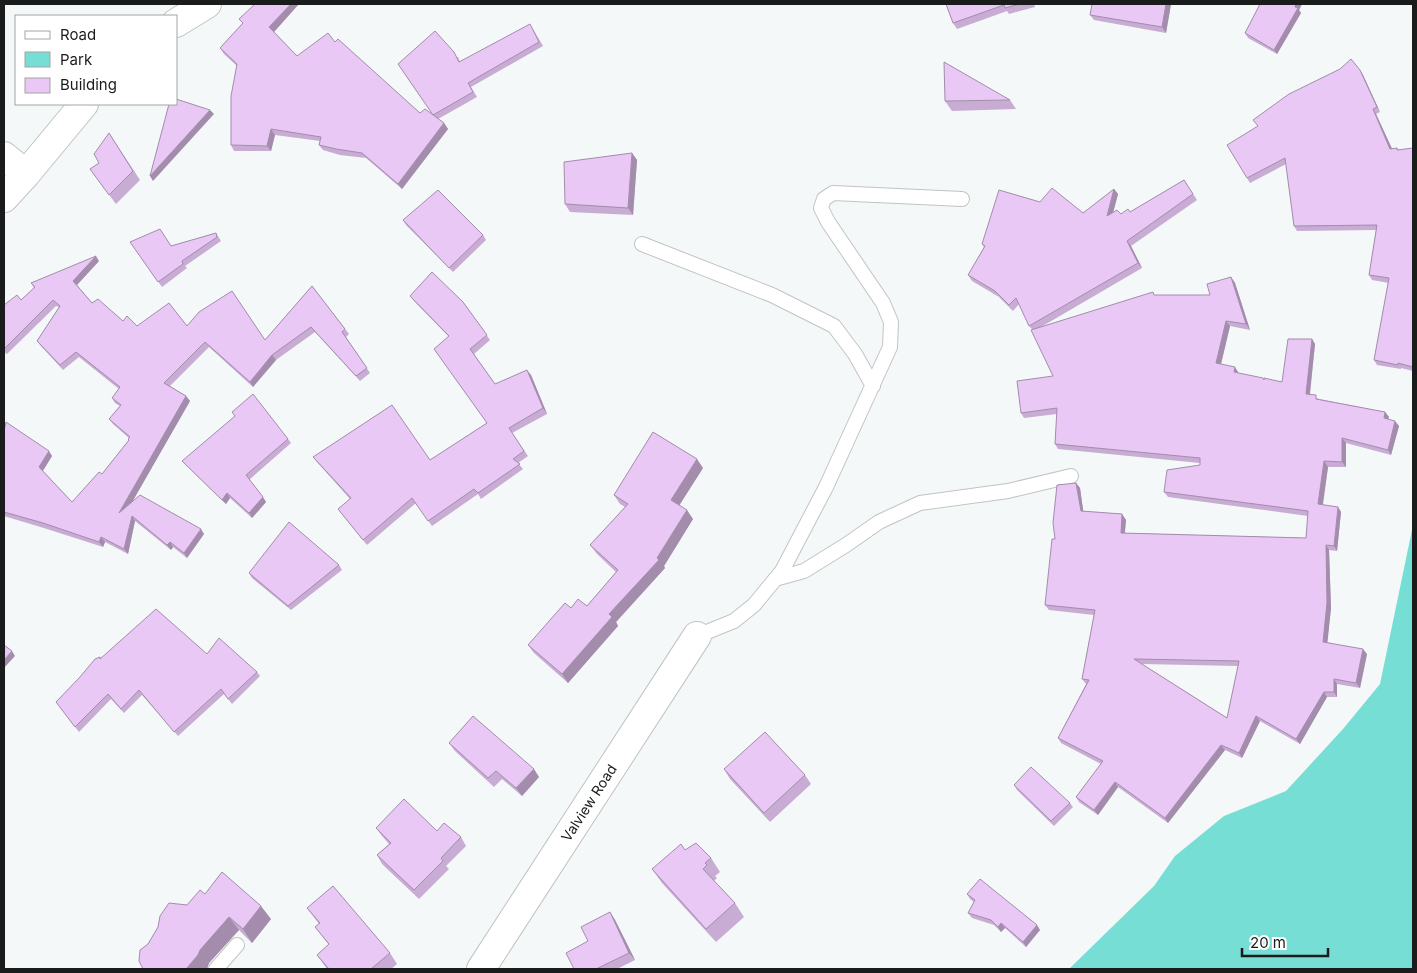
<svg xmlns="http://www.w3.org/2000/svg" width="1417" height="973" font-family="Inter,sans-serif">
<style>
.green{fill:#77ded6}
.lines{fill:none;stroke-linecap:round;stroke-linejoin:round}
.lane-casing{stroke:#c0c4c3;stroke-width:16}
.street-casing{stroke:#c0c4c3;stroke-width:30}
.lane{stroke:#fff;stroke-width:14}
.street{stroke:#fff;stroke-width:28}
.wall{fill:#c8acd3;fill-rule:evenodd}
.shaded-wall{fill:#a38cac}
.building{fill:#e9c8f5;stroke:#a38cac;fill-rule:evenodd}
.labels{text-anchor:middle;stroke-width:5;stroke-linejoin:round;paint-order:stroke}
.street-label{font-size:14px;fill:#1a1b1b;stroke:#fff}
</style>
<rect width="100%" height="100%" fill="#f4f8f8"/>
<!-- green -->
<path class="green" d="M1413 525V969H1069L1154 886 1175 856 1224 816 1286 791 1343 729 1380 684Z"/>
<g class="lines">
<!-- lane casing -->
<g class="lane-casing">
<path id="lane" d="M642 244 772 295 834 326 855 354 873 386
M775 579 804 571 846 545 879 522 920 503 1008 491 1071 476
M697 636 734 621 754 605 782 571 826 487 890 347 891 322 883 303 828 222 821 208 824 199 833 193 962 199
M216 969 237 945"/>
</g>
<!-- street casing -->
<g class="street-casing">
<path id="street" d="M176 23 207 4
M4 156 26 174 4 198
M26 174 84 104
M481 969 697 636"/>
</g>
<!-- lane -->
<use href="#lane" class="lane"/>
<!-- street -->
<use href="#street" class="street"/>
</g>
<!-- wall -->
<path class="wall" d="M946 4H1034L1035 7 1009 14 1007 11 957 29 953 23Z
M1092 4H1171L1166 33 1094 20 1090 15Z
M1260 4H1302L1299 10 1301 13 1277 54 1248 38 1245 33Z
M298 5 274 32 297 56 335 42 420 113 434 116 398 64 458 57 460 62 533 29 543 46 471 87 477 97 438 119 444 123 448 129 402 189 366 158 340 155 323 150 319 145 320 141 275 135 271 151H234L231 145 237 66 224 54 220 48 243 23 239 19Z
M1360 70 1363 75 1380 112 1376 114 1392 149 1397 148 1398 150 1413 148V371L1401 368V369L1377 365 1374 360 1389 283 1372 280 1369 275 1376 230 1297 231 1294 226 1286 164 1250 183 1247 178 1258 126Z
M1010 100 1016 109 952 111 945 101Z
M109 133 140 180 116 204 90 169 99 163Z
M632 153 637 160 633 215 570 212 565 204Z
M1184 180 1197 200 1131 246 1142 268 1041 327 1155 295H1210L1231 277 1235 283 1250 330 1230 326 1221 364 1238 372V373L1264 379 1282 382 1312 339 1315 344 1310 395 1319 399 1385 412 1389 417 1388 419 1399 426 1391 455 1346 443V467H1328L1323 505 1338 507 1341 512 1337 551 1329 550 1331 608 1327 642 1367 654 1360 688 1337 684V697H1327L1300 744 1260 721 1242 758 1225 750 1168 823 1118 787 1098 815 1079 802 1076 797 1101 764 1061 743 1058 738 1086 684 1082 679 1094 615 1049 610 1045 605 1055 539 1076 483 1080 488 1083 511 1122 514 1126 520 1125 533 1306 538 1308 516 1168 497 1164 492 1200 465V463L1058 449 1055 444 1057 414 1024 418 1021 413 1053 376 1032 329 1029 326 1019 304 1013 311 999 297 972 281 968 275 984 247 982 244 1040 202 1083 213 1114 189 1118 194 1113 212 1121 214 1130 212ZM1142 664 1238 666 1227 718Z
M403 220 483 235 486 240 453 272 406 225Z
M216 233 221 241 185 266 187 268 162 287 130 242 171 246Z
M99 261 77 285 92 303 123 321 137 326H187L265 340 312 286 349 334 346 337 370 373 360 381 315 332 276 360 253 387 209 347 170 386 186 396 190 401 132 502 204 534 187 558 173 547 171 550 135 521 128 554 105 542 103 547 47 529 4 516V431L52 456 43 471 72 502 102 474 129 440V438L113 424 109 419 120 406 115 403 112 398 119 389 79 357 63 370 41 346 37 341 59 307 56 306 7 354 4 352V305L21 300 34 288 31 283Z
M410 296 463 302 490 340 474 354 495 384 531 375 547 414 512 433 528 456 518 463 523 469 481 499 478 494 432 526 416 503 367 545 338 509 350 499 317 462 313 457 430 460 487 423 449 337 414 301Z
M288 439 291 443 249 480 266 502 252 518 230 498 226 504 186 465 182 461Z
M703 468 679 505 693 519 664 566 665 568 616 622 618 626 568 683 534 653 528 645 571 608 587 606 616 572 597 554 590 545 625 507 620 504 614 495Z
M339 565 342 570 291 610 252 578 249 573Z
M207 654 257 672 260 676 232 704 224 694 178 736 142 695 124 713 111 699 79 732 56 702 100 657 101 658Z
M449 743 539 777 522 796 502 779 494 787 455 751Z
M724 769 805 775 811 784 770 822 730 779Z
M1014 785 1070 803 1073 807 1054 826 1017 790Z
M376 828 437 831 461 837 466 846 446 866 449 869 419 899 382 864 377 855 389 844 382 836Z
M685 850 711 858 720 872 715 876 717 878 714 881 735 903 744 917 716 942 662 883 652 869Z
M205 894 271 919 252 943 239 930 209 963 207 969H143L148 944 187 905Z
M967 894 1040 930 1026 947 1005 928 1001 932 994 925 972 918 968 913 974 902 970 899Z
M307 908 390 953 397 964 391 969H327L317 955 329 945 315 927 319 924Z
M610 912 615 920 635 960 617 969H574L588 941Z"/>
<!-- shaded-wall -->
<path class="shaded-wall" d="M291 4H297L298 5 273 33 269 27Z
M1166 4H1171L1166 33 1162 27Z
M1296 4H1302L1299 10 1301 13 1277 54 1274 50Z
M1360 70 1363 75 1380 112 1377 107Z
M1373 109 1376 114 1394 153 1390 149Z
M210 110 214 114 153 181 150 176Z
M444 123 448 129 402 189 398 184Z
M271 129 275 135 271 151 267 146Z
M632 153 637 160 633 215 628 208Z
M1114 189 1118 194 1111 221 1107 216Z
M1127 241 1131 246 1142 268 1138 263Z
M96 256 99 261 76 286 73 281Z
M1231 277 1235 283 1250 330 1246 324Z
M1226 321 1230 326 1220 368 1216 363Z
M1312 339 1315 344 1309 400 1306 394Z
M272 355 276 360 253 387 250 382Z
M1235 367 1238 372 1237 377 1234 372Z
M527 370 531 375 547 414 543 408Z
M186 396 190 401 123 518 119 513Z
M1385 412 1389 417 1387 423 1384 418Z
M1395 421 1399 426 1391 455 1388 450Z
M1342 438 1346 443V467L1342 462Z
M49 451 52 456 42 472 39 467Z
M697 459 703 468 677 509 671 500Z
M1324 461 1328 467 1322 509 1318 504Z
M1076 483 1080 488 1084 516 1081 511Z
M227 493 230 498 226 504 222 500Z
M263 497 266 502 252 518 249 513Z
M1338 507 1341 512 1337 551 1334 546Z
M687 510 693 519 664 566 665 568 616 622 618 626 568 683 562 674 609 614 657 558Z
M1122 514 1126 520 1124 538 1121 533Z
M132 516 135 521 128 554 124 549Z
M201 529 204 534 187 558 184 553Z
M101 537 105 542 103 547 99 542Z
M170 542 173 547 171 550 167 545Z
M1326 545 1329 550 1331 608 1327 647 1323 642Z
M1363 649 1367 654 1360 688 1356 683Z
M12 651 15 656 4 668V660Z
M1334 679 1337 684V697L1334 692Z
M1324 692 1327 697 1300 744 1296 739Z
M1256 716 1260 721 1242 758 1239 753Z
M1221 745 1225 750 1168 823 1165 818Z
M534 769 539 777 522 796 516 788Z
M1115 782 1118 787 1098 815 1094 810Z
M261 906 271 919 252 943 243 929Z
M610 912 615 920 635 960 629 953Z
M229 917 239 930 209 963 207 969H188L187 968 200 950Z
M1001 923 1005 928 1001 932 998 927Z
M1037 925 1040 930 1026 947 1023 942Z"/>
<!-- building -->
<path class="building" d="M255 4H291L269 27 297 56 328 33 335 42 338 39 420 113 425 109 444 123 398 184 362 153 336 149 319 145 321 137 271 129 267 146 231 145V96L237 64 220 48 243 23 239 19Z
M946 4H1020L1005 8 1004 5 953 23Z
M1092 4H1166L1162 27 1090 15Z
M1260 4H1296L1295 7 1298 8 1274 50 1245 33Z
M530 24 539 42 468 83 473 92 433 115 398 64 435 31 454 52 459 62Z
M1351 59 1360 70 1377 107 1373 109 1390 149 1397 148V150L1413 148V367L1398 363V365L1374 360 1389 278 1369 275 1377 225 1294 226 1285 158 1247 178 1227 145 1258 126 1253 120 1289 94 1340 69Z
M944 62 1010 100 945 101Z
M176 99 210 110 150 176 169 104H176Z
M109 133 133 171 109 195 90 169 99 163 94 154Z
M632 153 628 208 565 204 564 162Z
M1184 180 1193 194 1127 241 1138 263 1029 326 1016 298 1009 305 995 291 968 275 985 246 982 244 999 190 1040 202 1052 188 1083 213 1114 189 1107 216 1117 210 1121 214 1128 209 1130 212Z
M438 190 483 235 449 268 403 220Z
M160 229 171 246 216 233 217 237 182 261 183 264 158 282 130 242Z
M96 256 73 281 92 303 98 299 123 321 127 316 137 326 169 303 187 326 199 312 232 291 265 340 312 286 345 329 342 332 367 368 356 376 311 327 272 355 250 382 205 342 164 383 186 396 119 513 140 495 201 529 184 553 170 542 167 545 132 516 124 549 101 537 99 542 43 523 4 512V431L6 422 49 451 39 467 72 502 99 472 102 474 129 440 128 439 130 437 109 419 121 405 112 398 120 387 76 352 60 365 37 341 60 306 53 300 4 349V305L17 295 21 300 35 287 31 283Z
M432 272 463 302 487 335 470 349 495 384 527 370 543 408 509 428 524 451 513 459 520 464 478 493 474 489 428 521 412 498 363 540 338 509 351 498 313 457 392 405 430 460 487 423 434 349 449 336 410 296Z
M1231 277 1246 324 1226 321 1216 363 1235 367 1234 372 1263 378 1264 380V378L1282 382 1288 339H1312L1306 394 1316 395V399L1385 412 1384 418 1395 421 1388 450 1342 438V462L1324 461 1318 504 1338 507 1334 546 1326 545 1327 603 1323 642 1363 649 1356 683 1334 679V692H1324L1296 739 1256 716 1239 753 1221 745 1165 818 1115 782 1094 810 1076 797 1103 761 1058 738 1089 680 1082 679 1095 610 1045 605 1052 539H1055L1053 523 1057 485 1076 483 1081 511 1122 514 1121 533 1306 538 1308 511 1164 492 1167 470 1200 465V458L1055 444 1057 408 1021 413 1017 381 1053 376 1031 330 1153 292 1154 295H1210L1207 284ZM1134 659 1239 661 1227 718Z
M253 394 288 439 246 475 263 497 249 513 227 493 222 500 182 461 235 416 232 412Z
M653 432 697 459 671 500 687 510 657 558 659 560 609 614 612 617 562 674 528 645 565 603 571 608 578 599 587 606 618 570 590 545 628 504 614 495Z
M289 522 339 565 288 606 249 573Z
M156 609 207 654 219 638 257 672 228 699 221 689 174 732 139 690 121 709 108 694 75 727 56 702 80 677 95 659 100 657V659Z
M4 645 12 651 4 660Z
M473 716 534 769 516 788 496 771 488 778 449 743Z
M765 732 805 775 764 813 724 769Z
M1031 767 1070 803 1051 821 1014 785Z
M404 799 437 831 444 823 461 837 441 858 443 861 414 890 377 855 391 843 376 828Z
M696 843 711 858 705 863 707 865 703 869 735 903 706 929 652 869 681 844 685 850Z
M222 872 261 906 243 929 229 917 200 950 198 955 187 968 185 969H143L139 961 140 950 148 944 158 927 160 916 169 903 187 905 200 890 205 894Z
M980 879 1037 925 1023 942 1001 923 998 927 991 920 968 913 975 900 967 894Z
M333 886 390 953 371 969H329L317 955 329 944 315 927 320 923 307 908Z
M610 912 629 953 596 969H574L566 953 588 941 581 927Z"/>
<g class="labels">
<!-- street labels -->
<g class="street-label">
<text transform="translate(589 803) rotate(-57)" y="5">Valview Road</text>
</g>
</g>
<!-- border -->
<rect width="1417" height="973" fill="none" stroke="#1a1b1b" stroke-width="10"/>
<!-- legend -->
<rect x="15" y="15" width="162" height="90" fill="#ffffff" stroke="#a3a4a4"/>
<rect x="25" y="31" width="25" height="8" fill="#ffffff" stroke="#a3a4a4"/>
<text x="60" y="40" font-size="15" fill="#1a1b1b">Road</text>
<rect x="25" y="52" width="25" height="15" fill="#77ded6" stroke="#a3a4a4"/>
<text x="60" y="65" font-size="15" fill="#1a1b1b">Park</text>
<rect x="25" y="78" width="25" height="15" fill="#e9c8f5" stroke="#a3a4a4"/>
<text x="60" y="90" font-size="15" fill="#1a1b1b">Building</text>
<!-- scale -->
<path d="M1242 948v8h86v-8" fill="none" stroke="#1a1b1b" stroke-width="2.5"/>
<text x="1250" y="948" font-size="15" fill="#1a1b1b" stroke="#ffffff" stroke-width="4" paint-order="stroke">20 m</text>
</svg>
